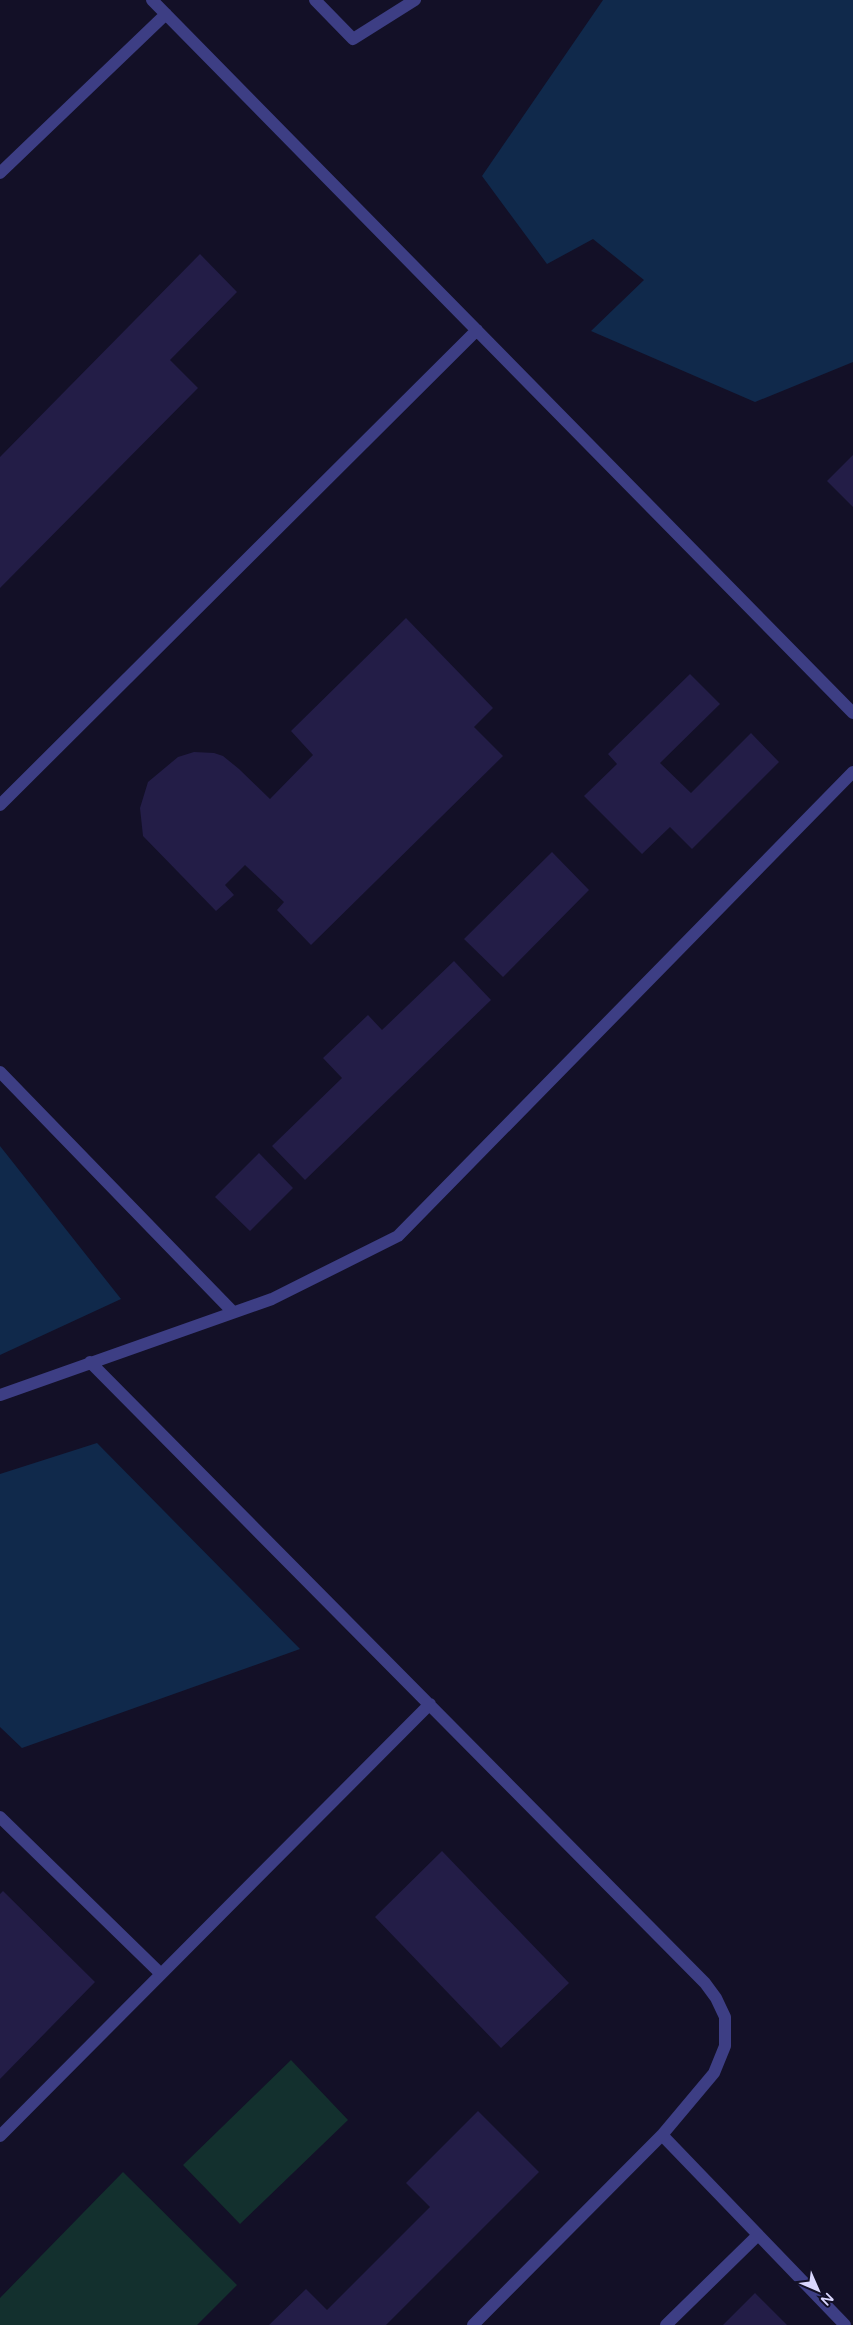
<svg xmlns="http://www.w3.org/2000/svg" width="853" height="2325" font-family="'Varela Round',sans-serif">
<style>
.green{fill:#13302e}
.water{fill:#10294b}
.building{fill:#231d47}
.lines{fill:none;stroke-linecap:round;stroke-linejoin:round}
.minor{stroke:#3d3e84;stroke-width:12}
</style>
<rect width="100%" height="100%" fill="#131027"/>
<!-- green -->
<path class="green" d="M291 2060 348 2120 240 2224 183 2165Z
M123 2172 237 2285 197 2325H0V2298Z"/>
<!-- water -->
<path class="water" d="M603 0H853V362L755 402 591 331 644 280 593 239 547 264 482 176Z
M0 1146 121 1299 0 1355Z
M97 1443 300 1649 22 1748 0 1727V1474Z"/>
<!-- building -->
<path class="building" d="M200 254 237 292 170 360 198 388 0 588V457Z
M853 455V507L827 481Z
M406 618 493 708 474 727 503 756 311 945 277 910 284 902 245 865 225 885 234 895 216 911 143 836 140 808 148 782 178 757 194 752 214 753 223 756 239 769 270 799 313 755 291 731Z
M690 674 720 704 660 763 691 793 751 733 779 762 692 849 670 827 642 854 584 796 617 764 608 754Z
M552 852 589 890 503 977 464 939Z
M454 961 491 1000 305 1180 272 1146 342 1078 323 1058 368 1015 382 1030Z
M259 1153 293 1188 250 1231 215 1197Z
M442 1851 569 1983 501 2048 375 1917Z
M3 1891 95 1982 0 2079V1894Z
M478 2111 539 2172 386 2325H269L306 2289 327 2310 430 2207 406 2183Z
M755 2293 787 2325H723Z"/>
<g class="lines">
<!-- minor -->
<path class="minor" d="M152 0 853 713
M315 0 353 39 415 0
M0 173 166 14
M0 805 477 330
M0 1072 232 1311
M90 1362 705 1983 716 1998 725 2017V2046L714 2073 662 2135 473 2325
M0 1395 272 1299 398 1236 853 772
M0 1817 161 1974
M662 2135 845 2325
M0 2136 430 1704
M666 2325 758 2235"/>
</g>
<!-- north arrow -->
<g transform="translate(818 2290) rotate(135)" stroke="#131027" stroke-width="4" paint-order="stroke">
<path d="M0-4L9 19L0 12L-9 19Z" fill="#dad7fe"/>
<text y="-8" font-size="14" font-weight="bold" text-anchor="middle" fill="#dad7fe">N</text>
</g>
</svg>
